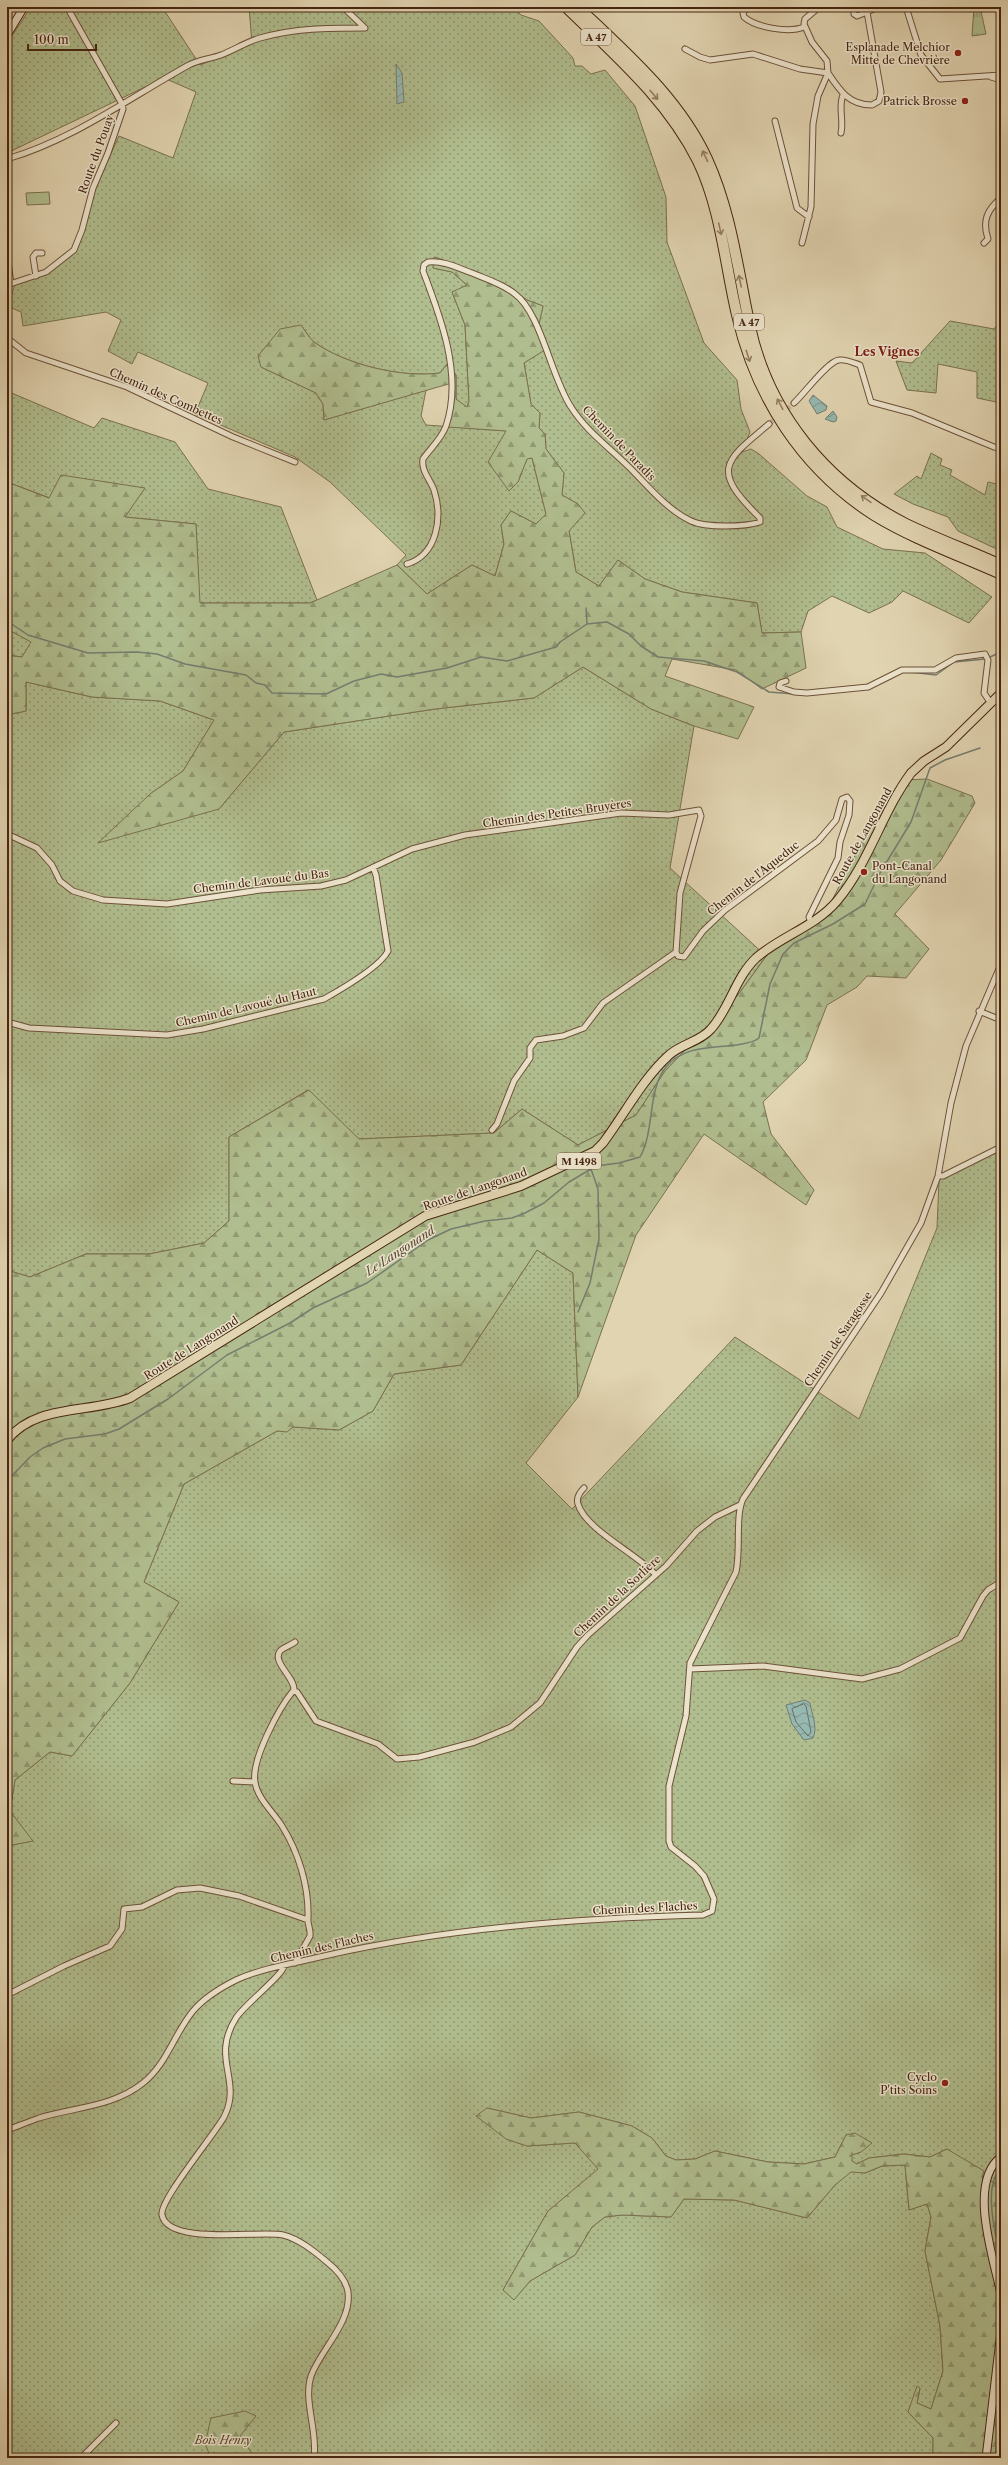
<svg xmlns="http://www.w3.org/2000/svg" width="1008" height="2465" font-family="'Libre Caslon Text',serif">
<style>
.grass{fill:url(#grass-dots);stroke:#7b7150}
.forest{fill:url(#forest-firs);stroke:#7b7150}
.park{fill:url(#park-tufts);stroke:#7b7150}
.pitch{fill:#b0bd8e;stroke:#7b7150}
.water{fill:url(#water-waves);stroke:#757d70}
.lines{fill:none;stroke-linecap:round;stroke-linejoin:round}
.shore{stroke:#6e6e60;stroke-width:1}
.stream{stroke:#757d70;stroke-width:1.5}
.street-tunnel{stroke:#c2b191;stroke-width:5;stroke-dasharray:5 2.5;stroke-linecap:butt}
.street-casing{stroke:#6d5139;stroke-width:7}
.secondary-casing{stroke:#462511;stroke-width:9}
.primary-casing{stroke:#462511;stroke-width:10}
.highway-casing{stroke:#462511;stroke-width:12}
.street{stroke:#ece3cc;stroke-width:5}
.secondary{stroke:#ece3cc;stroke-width:7}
.primary{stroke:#e1d4b1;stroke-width:8}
.highway{stroke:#e1d4b1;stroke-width:10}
.oneway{stroke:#947c61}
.poi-dot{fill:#8f2418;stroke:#ece3cc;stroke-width:1.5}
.labels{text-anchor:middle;stroke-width:3;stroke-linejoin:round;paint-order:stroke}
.shield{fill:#ece3cc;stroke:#785e49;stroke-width:1}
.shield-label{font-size:10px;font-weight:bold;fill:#462511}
.poi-label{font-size:11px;fill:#462511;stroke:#ece3cc;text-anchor:end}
.street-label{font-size:11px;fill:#462511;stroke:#ece3cc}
.park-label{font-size:11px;font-style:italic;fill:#5b432a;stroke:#ece3cc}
.neighbourhood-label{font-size:12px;font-weight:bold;fill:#7a1f14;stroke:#ece3cc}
.water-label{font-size:12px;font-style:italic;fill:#5a4a39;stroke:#ece3cc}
</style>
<defs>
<pattern id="grass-dots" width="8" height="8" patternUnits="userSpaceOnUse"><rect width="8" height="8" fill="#b0bd8e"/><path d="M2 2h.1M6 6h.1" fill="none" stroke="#919973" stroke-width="1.8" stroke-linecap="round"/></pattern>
<pattern id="forest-firs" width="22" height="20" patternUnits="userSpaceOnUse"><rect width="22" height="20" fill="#b0bd8e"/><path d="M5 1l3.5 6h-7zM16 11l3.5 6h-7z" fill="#919973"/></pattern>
<pattern id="park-tufts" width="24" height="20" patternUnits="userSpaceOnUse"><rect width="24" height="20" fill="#b0bd8e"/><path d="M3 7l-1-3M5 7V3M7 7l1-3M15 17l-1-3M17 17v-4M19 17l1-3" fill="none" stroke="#919973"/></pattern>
<pattern id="water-waves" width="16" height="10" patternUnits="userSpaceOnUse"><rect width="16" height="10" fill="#95b8b0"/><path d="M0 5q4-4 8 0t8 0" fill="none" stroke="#7b958e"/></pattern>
</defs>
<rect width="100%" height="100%" fill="#e1d4b1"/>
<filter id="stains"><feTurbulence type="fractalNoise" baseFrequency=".005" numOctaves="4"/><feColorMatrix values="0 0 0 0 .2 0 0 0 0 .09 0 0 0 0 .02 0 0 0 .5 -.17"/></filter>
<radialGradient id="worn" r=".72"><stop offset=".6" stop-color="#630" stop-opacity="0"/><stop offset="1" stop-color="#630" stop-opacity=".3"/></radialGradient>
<!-- grass -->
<path class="grass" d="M31 7H162L200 65 252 44 249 7H513L521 15 539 21 573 58 575 66H582L591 74 605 70 635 106 666 197 667 242 704 343 737 380 741 409 750 432 742 452 751 449 759 454 807 496 827 507 837 527 883 549 925 553 992 597 969 623 903 591 892 602 869 613 832 596 808 611 801 632 762 633 757 603 682 592 645 579 618 560 599 586 576 572 569 531 578 504 562 495 564 473 546 449 545 434 539 428 540 413 531 404 524 363 547 348 539 324 543 306 527 300 504 283 435 257 433 268 452 272 468 286 452 292 465 325 469 401 467 408 456 399V375L447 364 440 373C402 378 346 365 314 342 309 338 305 330 301 325L261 367 316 393 323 404 324 420 426 390 421 416 426 425 507 431 518 482 527 458H532L546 514 536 524 511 511 501 525 504 544 495 576 472 565 427 594 397 565 406 555 330 482 295 457 195 414 208 383 138 352 132 364 108 351 121 320 106 312 23 326 21 312 7 306 15 285 49 272 75 252 82 237 94 190 119 136 173 158 196 92 164 78 7 153 8 42Z
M1001 320V403L977 398V372L938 364 936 393 907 390 896 361 912 363 950 321 994 329Z
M7 391 94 428 102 418 175 442 208 489 281 507 317 600 310 603H199L196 524 125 517 144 488 50 498 7 482Z
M931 453 942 459 940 465 952 470 950 475 985 495 988 482 1001 485V551L958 531 948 517 913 504 894 494 917 476 921 479Z
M7 629 32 642 22 657 7 655Z
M583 667 651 709 694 726 670 868 766 956 738 995 665 1071 636 1115 578 1145 522 1109 494 1133 359 1139 308 1090 229 1137V1221L204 1243 149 1254H86L30 1277 7 1270V715L26 711V682L92 697 160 701 214 720 183 771 150 794 219 809 284 732 435 709 534 698Z
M1001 1148V2185L982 2178 947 2149 930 2157 904 2154 869 2158 857 2164 852 2162 851 2155 861 2152 846 2135 835 2157 804 2164 768 2162 715 2151 695 2159 676 2160 666 2156 652 2138 632 2126 579 2112 531 2118 487 2108 506 2139 527 2146 575 2143 599 2169 548 2211 503 2290 514 2299 530 2281 575 2255 592 2227 605 2217 622 2215 671 2217 684 2199 734 2200 807 2218 835 2185 851 2171 865 2173 882 2166 905 2165 909 2210 927 2204 931 2217 925 2251 940 2326 943 2371 931 2409 917 2403 920 2389 908 2412 933 2438V2458H7V1846L32 1841 10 1811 15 1780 50 1752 72 1756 130 1683 179 1602 144 1582 184 1484 277 1431H287L293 1427 339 1430 373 1411 394 1374 461 1365 537 1250 573 1273 578 1397 526 1463 572 1509 735 1337 859 1419 937 1228 939 1180Z"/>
<!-- forest -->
<path class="forest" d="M434 257 504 284 527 300 543 306 539 324 548 348 524 363 531 404 540 413 539 428 545 434 546 449 564 473 562 495 578 504 585 513 569 531 576 572 599 586 618 560 645 579 682 592 757 603 762 633 801 632 806 668 762 689 736 670 672 659 665 676 754 707 738 739 694 726 651 709 583 667 534 698 435 709 284 732 219 809 98 843 150 794 183 771 214 720 160 701 92 697 26 682V711L7 715V655L22 657 31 642 7 629V482L49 498 61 475 145 488 125 517 196 524 200 603H310L397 565 427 594 472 565 495 576 504 544 501 525 511 511 536 524 546 514 532 458 527 459 518 482 509 491 488 462 506 431 448 427 452 383 324 420 323 404 316 393 261 367 258 356 280 329 301 325C305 330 309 338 314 342 346 365 402 378 440 373L447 364 456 375V399L467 407 469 401 465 325 452 292 467 285 452 272 433 268Z
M927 779 972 796 975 803 941 860 895 914 929 949 906 978 867 976 857 987 827 1005 806 1060 763 1102 771 1134 814 1190 806 1205 704 1134 636 1235 578 1397 573 1273 537 1250 461 1365 394 1374 373 1411 339 1430 293 1427 287 1432 277 1431 184 1484 144 1582 179 1602 130 1683 72 1756 50 1752 15 1780 10 1811 33 1841 7 1846V1270L30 1277 86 1254H149L204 1243 229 1221V1137L309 1090 359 1139 494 1133 522 1109 578 1145 636 1115 665 1071 738 995 773 947 827 910 864 838 903 780Z
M487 2108 531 2118 579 2112 632 2126 652 2138 666 2156 676 2160 695 2159 715 2151 768 2162 804 2164 835 2157 846 2135 855 2133 872 2143 861 2152 852 2155V2161L857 2164 869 2158 904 2154 930 2157 947 2149 984 2171 982 2178 1001 2185V2448L998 2458H933V2438L908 2412 917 2386 920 2388 917 2403 931 2409 943 2371 940 2326 925 2251 931 2217 927 2204 909 2210 905 2165 882 2166 865 2173 851 2172 835 2185 807 2218 734 2200 684 2199 671 2217 622 2215 605 2217 592 2227 575 2255 530 2281 514 2300 503 2290 548 2211 598 2169 575 2143 527 2146 506 2139 476 2116Z
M245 2411 256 2416 240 2436 255 2458H211L205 2444 211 2418Z"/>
<!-- park -->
<path class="park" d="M974 7H980L986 34 972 36Z"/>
<!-- pitch -->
<path class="pitch" d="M49 192 50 204 27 205 26 193Z"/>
<!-- water -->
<path class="water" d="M396 64 402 73 404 102 397 104Z
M813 395 827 406 826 410 817 414 809 401Z
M833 411 837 417 836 421 833 422 825 419Z
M805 1700 810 1703C812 1715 818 1727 813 1738L804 1740 792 1724 786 1705Z"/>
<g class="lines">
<!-- shore -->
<path class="shore" d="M804 1704 806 1706 811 1732 808 1736 796 1722 792 1709Z"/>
<!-- stream -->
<path class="stream" d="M586 608 587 624
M7 621 28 635 88 653 137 652 157 654 185 664 246 675 256 683 265 685 272 693 326 694 354 681 381 674 397 677 447 668 481 657 507 661 556 647 560 642 587 624 607 622 629 634 641 646 658 657 704 661 737 672 769 692 794 694
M990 657 1001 652
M910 672 936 675 954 662 985 659
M875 686 892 678
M578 1312 590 1283 599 1239 598 1189 591 1169
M7 1481 30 1457 43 1448 65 1439 105 1434 119 1429 168 1399 227 1355 290 1323 313 1308 367 1283 428 1240 451 1229 485 1221 512 1218 525 1213 544 1203 569 1182 596 1166 619 1163 640 1157C655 1131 647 1090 666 1067 684 1044 716 1049 742 1044 748 1043 754 1042 759 1038L770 984 783 954 794 943 833 924 865 904 880 873 911 822 930 768 945 760 980 748
M1001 2169C982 2185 996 2237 1001 2259
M995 2458 1001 2409"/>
<!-- street-tunnel -->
<path class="street-tunnel" d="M769 424 794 403"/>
<!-- street casing -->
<g class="street-casing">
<path id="street" d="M747 7 743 13 744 17C757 28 789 33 804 27
M854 7V14L857 16 867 12
M906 7 921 55 940 79 1001 75
M685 49 700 57 710 60 753 54 800 69 828 73C840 91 849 105 872 105L879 101 881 92 867 12 877 7
M991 77 1001 80
M775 121 797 208 809 217
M841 133C844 120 838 107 843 95
M7 159C72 140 128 99 187 66 197 60 210 59 221 55 234 50 246 42 260 38 295 28 329 28 365 28L343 7
M802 243 811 207 813 124 818 96 828 73 827 61 812 42 804 24 805 19 819 7
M984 243 988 239C982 221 987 210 1001 198
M7 253 11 284
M36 276 33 257 36 253H42
M7 285 46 272 74 250 82 230 93 188 108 153 123 109 122 104 67 7
M7 338 26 353 127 387 233 437 295 462
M794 403C804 394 828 361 839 360 846 359 854 363 860 365L871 402 912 413 994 447 1001 448
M407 564C437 555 443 518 434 490 430 479 421 471 423 459 430 449 442 438 446 426 463 376 441 318 423 271L424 265 428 262C443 260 458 268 472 273 486 279 503 284 515 294 541 313 551 377 571 407 586 431 610 448 630 468 648 486 666 509 691 521 706 528 745 527 760 522V518C711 470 723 462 769 424
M786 681 780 683 779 687 794 692 807 693 868 687 902 670H935L956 658 985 654 988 660 984 693 990 702
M7 834 37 848 52 865 60 881 73 891 103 900 167 904 260 890 321 886 346 880 412 849 465 835 621 813 669 815 699 810 701 816 680 893 676 952
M676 952 678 956 684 957 703 931 725 910 818 841 836 820 842 799 847 797 850 801 849 815 840 842 838 858 809 917 811 923
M979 1011 1001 1020
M7 1022 29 1028 167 1035 203 1029 324 999C340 990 380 967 388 951L376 875 373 867
M492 1130 497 1124 514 1081 530 1058V1048L536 1040 563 1036 584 1028 603 1003 676 952
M938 1176H943L1001 1147
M584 1488C580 1492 576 1498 578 1504 585 1529 637 1554 655 1574
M690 1669 763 1666 862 1679 900 1669 960 1638 983 1596 988 1590 1001 1582
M294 1690C295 1677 270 1661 281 1650 285 1647 291 1645 295 1642
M233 1781 255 1782
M295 1963 310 1936C311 1929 307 1924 308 1918 309 1887 299 1853 282 1826 274 1813 257 1798 255 1782 251 1760 279 1708 293 1691L297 1692 316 1721 378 1744 397 1759 419 1757 475 1742 511 1727 540 1703 577 1647 588 1635 666 1566 697 1531 715 1517 740 1505
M284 1966C283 1975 244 2005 236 2018 210 2059 243 2080 224 2117 214 2135 159 2201 162 2215 168 2246 262 2230 283 2235 299 2239 314 2251 327 2262 337 2270 346 2279 348 2292 352 2322 321 2349 311 2376 303 2400 318 2432 314 2458
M7 1995 64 1966 110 1946 122 1929 124 1909 142 1907 177 1890 200 1888 239 1896 308 1920
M7 2130C18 2126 28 2122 39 2118 75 2107 113 2107 143 2083 167 2064 174 2034 193 2011 204 1998 220 1988 236 1980 262 1968 296 1963 324 1956 446 1928 578 1918 703 1915L712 1911 714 1899 704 1876 695 1866 671 1847 669 1841V1786L686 1716 690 1663 736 1572C741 1550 735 1516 743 1499L881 1293 921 1223 938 1176 951 1103 966 1046 1001 964
M81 2458 116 2423"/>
</g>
<!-- secondary casing -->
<g class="secondary-casing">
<path id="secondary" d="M7 35 24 7
M1001 2157C967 2182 994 2260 1001 2294
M986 2458 1001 2332"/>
</g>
<!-- primary casing -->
<g class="primary-casing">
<path id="primary" d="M7 1440C37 1403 89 1414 130 1398L425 1216 521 1186 595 1151 603 1143C624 1115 642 1080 668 1056 680 1044 700 1042 711 1029 730 1008 735 978 756 958 781 936 815 927 837 901 869 863 882 812 911 773L924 761 946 747 1001 693"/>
</g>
<!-- highway casing -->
<g class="highway-casing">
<path id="highway" d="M566 7C615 55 667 99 698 161 721 209 725 264 737 315 756 397 802 469 874 515 913 539 959 555 1001 574
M578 7C626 53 679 98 707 159 731 211 738 271 750 327 769 414 827 484 906 524 937 539 970 551 1001 565"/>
</g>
<!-- street -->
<use href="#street" class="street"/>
<!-- secondary -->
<use href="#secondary" class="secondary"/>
<!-- primary -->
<use href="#primary" class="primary"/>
<!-- highway -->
<use href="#highway" class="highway"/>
</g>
<!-- one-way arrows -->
<defs><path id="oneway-shaft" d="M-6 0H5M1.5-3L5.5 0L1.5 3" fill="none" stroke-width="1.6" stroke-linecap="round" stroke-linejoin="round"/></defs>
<g class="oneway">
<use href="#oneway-shaft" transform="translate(654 95) rotate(49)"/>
<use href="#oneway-shaft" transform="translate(705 156) rotate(-116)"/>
<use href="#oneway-shaft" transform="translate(720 229) rotate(77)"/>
<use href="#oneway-shaft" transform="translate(740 281) rotate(-102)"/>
<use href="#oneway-shaft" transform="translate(748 356) rotate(72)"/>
<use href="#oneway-shaft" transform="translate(780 404) rotate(-118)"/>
<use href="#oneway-shaft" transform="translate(866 499) rotate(-145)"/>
</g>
<!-- markers -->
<g class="poi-dot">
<circle cx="958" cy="53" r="4"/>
<circle cx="965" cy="101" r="4"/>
<circle cx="864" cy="872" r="4"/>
<circle cx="945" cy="2083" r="4"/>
</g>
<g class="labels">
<!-- shield labels -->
<g class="shield">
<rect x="581" y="29" width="30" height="16" rx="3"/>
<rect x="734" y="314" width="30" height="16" rx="3"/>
<rect x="557" y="1153" width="44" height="16" rx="3"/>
</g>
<g class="shield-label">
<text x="596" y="41">A 47</text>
<text x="749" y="326">A 47</text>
<text x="579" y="1165">M 1498</text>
</g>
<!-- poi labels -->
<g class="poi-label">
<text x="950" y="51">Esplanade Melchior<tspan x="950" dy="13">Mitte de Chevrière</tspan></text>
<text x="957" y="105">Patrick Brosse</text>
<text x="872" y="870" text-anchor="start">Pont-Canal<tspan x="872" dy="13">du Langonand</tspan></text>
<text x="937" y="2081">Cyclo<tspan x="937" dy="13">P'tits Soins</tspan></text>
</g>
<!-- street labels -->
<g class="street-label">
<text transform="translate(96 154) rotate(-70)" y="4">Route du Pouay</text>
<text transform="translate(166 396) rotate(24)" y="4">Chemin des Combettes</text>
<text transform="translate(619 443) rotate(46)" y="4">Chemin de Paradis</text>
<text transform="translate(557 813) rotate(-8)" y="4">Chemin des Petites Bruyères</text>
<text transform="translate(862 836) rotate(-61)" y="4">Route de Langonand</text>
<text transform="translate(753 878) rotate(-38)" y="4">Chemin de l'Aqueduc</text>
<text transform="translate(261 881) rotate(-7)" y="4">Chemin de Lavoué du Bas</text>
<text transform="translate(246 1007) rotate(-13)" y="4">Chemin de Lavoué du Haut</text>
<text transform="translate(475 1189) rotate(-19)" y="4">Route de Langonand</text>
<text transform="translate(838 1339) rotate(-56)" y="4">Chemin de Saragosse</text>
<text transform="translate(191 1348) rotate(-32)" y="4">Route de Langonand</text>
<text transform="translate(617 1596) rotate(-43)" y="4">Chemin de la Sorlière</text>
<text transform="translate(645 1908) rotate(-3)" y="4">Chemin des Flaches</text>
<text transform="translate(322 1947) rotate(-13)" y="4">Chemin des Flaches</text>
</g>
<!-- park labels -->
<g class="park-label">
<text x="223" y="2444">Bois Henry</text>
</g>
<!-- neighbourhood labels -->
<g class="neighbourhood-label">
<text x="887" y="356">Les Vignes</text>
</g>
<!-- water labels -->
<g class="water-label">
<text transform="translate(400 1251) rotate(-33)" y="4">Le Langonand</text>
</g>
</g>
<!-- margin -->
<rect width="1008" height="2465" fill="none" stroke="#e1d4b1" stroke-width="24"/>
<rect x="8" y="8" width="992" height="2449" fill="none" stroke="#462511" stroke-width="2"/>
<rect x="12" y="12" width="984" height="2441" fill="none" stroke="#462511"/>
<!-- scale -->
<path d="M28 44v6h68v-6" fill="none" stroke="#462511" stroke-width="2"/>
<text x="34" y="44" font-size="12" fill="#462511" stroke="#ece3cc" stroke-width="3" paint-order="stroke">100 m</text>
<rect width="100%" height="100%" filter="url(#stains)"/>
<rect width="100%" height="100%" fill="url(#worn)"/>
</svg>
